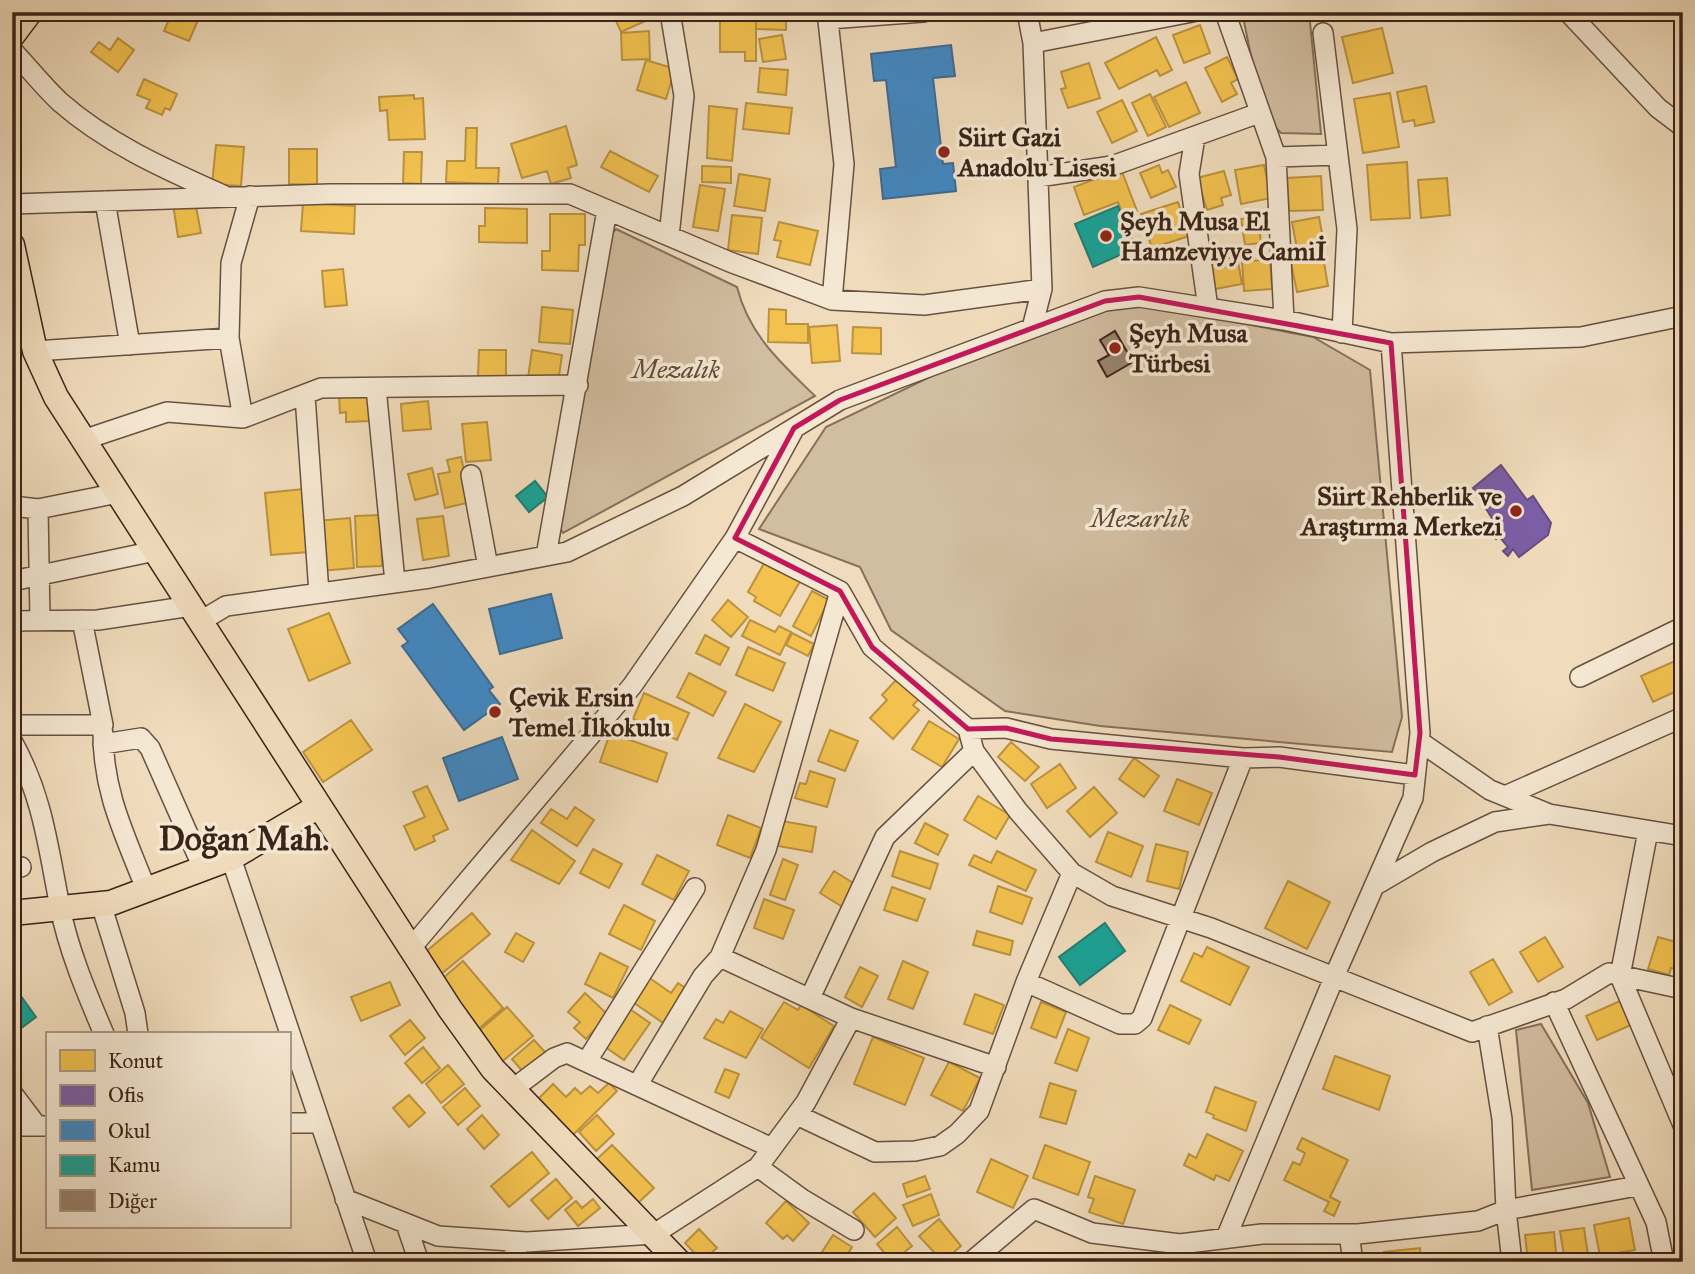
<svg xmlns="http://www.w3.org/2000/svg" width="1695" height="1274" font-family="'IM FELL Great Primer',serif">
<style>
.green{fill:#d1bda0;stroke:#86705c;stroke-width:2}
.homes{fill:#f2c14e;stroke:#bb923e;stroke-width:2}
.offices{fill:#7b5ea7;stroke:#684c7c;stroke-width:2}
.schools{fill:#3f88c5;stroke:#3e6a91;stroke-width:2}
.public{fill:#17a398;stroke:#227d72;stroke-width:2}
.building{fill:#99836d;stroke:#3b2318;stroke-width:2}
.lines{fill:none;stroke-linecap:round;stroke-linejoin:round}
.minor-casing{stroke:#685141;stroke-width:22}
.major-casing{stroke:#3b2318;stroke-width:27}
.minor{stroke:#f5e8d3;stroke-width:19}
.major{stroke:#f0dcbc;stroke-width:24}
.marked{fill:none;stroke:#c2185b;stroke-width:5;stroke-linejoin:round}
.poi-dot{fill:#8f2418;stroke:#f5e8d3;stroke-width:2.5}
.labels{text-anchor:middle;stroke-width:7;stroke-linejoin:round;paint-order:stroke}
.poi-label{font-size:26px;font-weight:bold;fill:#3b2318;stroke:#f5e8d3;text-anchor:start}
.park-label{font-size:26px;font-style:italic;fill:#604a3a;stroke:#f5e8d3}
.district-label{font-size:33px;font-weight:bold;fill:#3b2318;stroke:#f5e8d3}
</style>
<rect width="100%" height="100%" fill="#f0dcbc"/>
<filter id="stains"><feTurbulence type="fractalNoise" baseFrequency=".00286" numOctaves="4"/><feColorMatrix values="0 0 0 0 .2 0 0 0 0 .09 0 0 0 0 .02 0 0 0 .5 -.17"/></filter>
<radialGradient id="worn" r=".72"><stop offset=".6" stop-color="#630" stop-opacity="0"/><stop offset="1" stop-color="#630" stop-opacity=".3"/></radialGradient>
<!-- green -->
<path class="green" d="M1242 12H1309L1321 134 1281 133 1267 119 1262 109Z
M616 229 737 287C749 335 781 363 815 396L563 533 560 528 610 236Z
M1133 302 1313 337 1370 370 1402 717 1392 752 1100 726 1005 711 891 630 860 567 759 529 826 427 1032 328Z
M1541 1024 1588 1103 1610 1177 1532 1190 1516 1030Z"/>
<!-- homes -->
<path class="homes" d="M172 12H185L199 18 189 41 164 31Z
M612 12H647L650 19 621 32Z
M720 12H756V61H745V52H720Z
M756 12H786V30L756 29Z
M1077 12H1110V18L1078 20Z
M1200 25 1210 53 1184 63 1173 35Z
M1382 28 1393 73 1353 83 1342 37Z
M649 31 650 59 622 60 621 33Z
M782 35 786 59 763 62 759 39Z
M1156 37 1172 70 1160 76 1157 70 1119 89 1105 63Z
M118 38 134 50 118 72 91 52 99 42 110 50Z
M1227 57 1238 79 1231 83 1237 94 1222 102 1205 68Z
M646 60 675 69 666 99 637 90Z
M1089 63 1100 98 1068 108 1061 89 1066 88 1061 72Z
M760 68 788 70 786 95 758 92Z
M144 79 177 94 170 110 165 108 162 115 146 108 150 100 137 95Z
M1186 82 1200 113 1169 127 1154 97Z
M1426 86 1434 122 1415 126 1414 120 1403 122 1397 92Z
M1390 93 1399 147 1363 153 1354 99Z
M1150 94 1166 127 1148 136 1132 103Z
M414 95V99L423 98 425 139 389 140 387 110 380 111 379 97Z
M1122 100 1137 131 1112 143 1097 112Z
M746 103 792 108 789 134 743 129Z
M709 106 737 109 732 161 707 158Z
M566 126 577 165 568 168 571 178 551 184 547 171 522 178 511 144Z
M466 128H477L476 168H499L498 184 446 182 447 161H465Z
M216 145 244 147 241 186 212 184Z
M289 149H317V185L289 184Z
M610 151 658 176 649 192 601 167Z
M404 152H422L421 184 403 183Z
M1407 162 1410 218 1371 220 1367 165Z
M1159 165 1162 173 1168 170 1176 187 1151 198 1140 173Z
M1264 165 1271 198 1241 204 1235 170Z
M702 166 731 167V183L702 182Z
M1121 169 1137 211 1123 216 1118 202 1084 215 1074 187Z
M1224 171 1231 195 1221 198 1223 205 1207 210 1197 178Z
M739 174 770 179 765 211 734 206Z
M1321 176 1323 210 1289 211 1287 178Z
M1447 178 1450 215 1421 218 1418 180Z
M700 185 725 189 718 231 693 227Z
M195 201 201 233 178 237 173 204Z
M1178 202 1189 236 1152 248 1141 214Z
M303 203 355 206 354 234 301 231Z
M485 208 527 209V243L479 242V226H485Z
M550 214H585V245H579L578 271 542 270V251H550Z
M732 215 762 218 758 254 728 250Z
M1258 217 1261 243 1245 245 1241 219Z
M1319 217 1325 249 1298 254 1292 222Z
M779 222 818 231 810 265 777 257 781 241 774 240Z
M1237 256 1242 284 1215 289 1209 262Z
M1323 257 1328 286 1297 292 1291 263Z
M1270 260 1272 289 1244 291 1242 261Z
M343 269 347 305 325 307 322 271Z
M542 307 573 310 570 344 539 342Z
M769 309 786 310V324H808V343L768 342Z
M837 325 840 361 812 363 809 327Z
M853 327 881 328V354L852 353Z
M479 350H506V377L478 376Z
M532 350 562 355 558 383 528 378Z
M370 393 371 421 346 422V412L340 413 339 394Z
M428 401 431 429 403 431 401 404Z
M487 422 491 460 466 462 462 424Z
M461 457 471 502 445 508 438 474 450 472 447 460Z
M432 468 438 494 415 500 408 474Z
M303 489 309 552 271 555 265 493Z
M381 515 382 566 357 567 355 516Z
M443 516 449 556 423 560 417 519Z
M350 518 354 568 320 571 316 521Z
M767 558 802 578 780 616 754 601 756 597 748 592Z
M812 591 829 600 811 636 793 626Z
M728 600 748 617 731 637 712 620Z
M329 613 350 663 309 681 288 629Z
M750 620 775 632 779 626 791 632 780 655 742 636Z
M792 633 814 644 808 656 786 645Z
M705 635 729 648 720 665 696 653Z
M748 647 785 663 773 691 736 675Z
M1675 661 1683 678V688L1653 702 1641 676Z
M689 673 726 692 713 716 677 697Z
M897 679 919 699 913 705 919 710 893 739 870 718 887 700 882 695Z
M644 693 689 713 677 740 633 719Z
M745 704 781 722 754 772 718 758Z
M351 720 372 750 323 782 303 752Z
M929 721 959 739 942 767 912 749Z
M830 730 858 741 845 771 818 761Z
M610 733 667 753 657 782 600 762Z
M1011 742 1039 767 1025 781 998 757Z
M1134 758 1159 776 1144 797 1119 779Z
M1060 764 1076 788 1047 808 1031 784Z
M810 771 835 779 827 807 795 798 800 783 806 784Z
M1177 779 1212 793 1199 825 1164 811Z
M427 786 448 829 433 836 435 841 415 850 404 826 425 817 413 792Z
M1094 787 1117 813 1090 837 1067 811Z
M978 796 1010 815 996 839 964 820Z
M575 807 594 820 577 846 541 823 551 809 567 819Z
M728 815 761 828 750 858 717 845Z
M782 821 816 827 812 852 778 846Z
M925 823 948 835 938 855 915 843Z
M532 830 575 861 559 884 511 860Z
M1108 832 1143 846 1131 877 1096 862Z
M1156 844 1188 852 1179 889 1147 881Z
M593 849 622 864 609 888 580 873Z
M900 851 938 864 930 889 892 876Z
M997 851 1036 870 1026 891 969 865 974 855 991 863Z
M657 855 689 871 674 900 642 884Z
M783 859 798 865 785 900 770 895Z
M834 871 858 886 844 908 820 893Z
M1288 881 1330 902 1307 949 1265 928Z
M998 886 1032 898 1022 924 990 912Z
M892 887 925 899 917 921 884 910Z
M764 899 794 910 783 939 754 928Z
M624 905 655 921 641 950 609 934Z
M472 913 490 934 440 975 423 954Z
M977 931 1013 941 1010 955 973 945Z
M516 933 534 943 523 962 505 952Z
M1545 937 1563 967 1538 982 1520 952Z
M1658 937 1683 944V971L1671 968 1669 975 1648 969Z
M1207 947 1249 967 1230 1005 1181 981 1194 953 1202 957Z
M600 953 628 967 613 998 585 984Z
M1493 959 1512 992 1489 1005 1470 972Z
M463 961 503 1008 476 1031 436 984Z
M903 961 928 972 913 1009 888 999Z
M860 967 878 976 862 1007 845 997Z
M644 974 671 993 678 983 693 993 669 1027 627 998Z
M390 982 400 1005 361 1021 351 997Z
M585 993 608 1015 586 1039 574 1028 580 1022 568 1012Z
M975 994 1004 1005 993 1034 964 1024Z
M1620 1001 1631 1025 1597 1040 1586 1016Z
M784 1002 798 1010 801 1005 834 1026 809 1068 761 1038Z
M1041 1002 1066 1012 1056 1038 1031 1028Z
M1170 1005 1201 1020 1189 1044 1158 1030Z
M507 1007 533 1036 498 1065 473 1036Z
M627 1007 650 1023 624 1060 601 1044Z
M730 1011 763 1029 746 1058 704 1038 716 1019 723 1023Z
M410 1020 425 1038 405 1055 390 1036Z
M1068 1029 1089 1038 1077 1071 1055 1063Z
M873 1037 924 1058 905 1105 854 1084Z
M534 1040 546 1053 524 1073 512 1059Z
M423 1047 440 1068 422 1083 405 1063Z
M1335 1056 1390 1076 1379 1110 1323 1089Z
M949 1062 980 1078 963 1111 931 1095Z
M448 1065 464 1084 441 1103 426 1084Z
M725 1069 739 1074 729 1098 715 1092Z
M609 1083 617 1091 572 1136 537 1100 553 1084 566 1097 575 1088 581 1094 590 1086 598 1093Z
M1050 1083 1076 1091 1066 1124 1040 1117Z
M1215 1087 1256 1102 1246 1131 1213 1118 1214 1115 1206 1112Z
M465 1088 480 1106 458 1125 443 1107Z
M409 1095 425 1113 409 1127 393 1108Z
M482 1115 499 1135 484 1149 467 1129Z
M597 1115 614 1134 596 1151 579 1132Z
M1207 1134 1243 1151 1229 1181 1216 1175 1214 1180 1184 1165 1189 1154 1196 1158Z
M1302 1138 1348 1160 1330 1197 1340 1202 1334 1216 1324 1211 1329 1202 1284 1180 1293 1162 1300 1165 1305 1153 1297 1149Z
M612 1145 654 1188 638 1203 596 1160Z
M1045 1145 1090 1162 1078 1195 1033 1178Z
M532 1152 549 1173 509 1207 491 1186Z
M991 1159 1028 1176 1013 1208 977 1192Z
M925 1176 930 1189 907 1197 903 1184Z
M1095 1176 1135 1190 1123 1224 1089 1212 1094 1199 1088 1197Z
M556 1179 572 1198 548 1219 531 1200Z
M874 1193 896 1218 875 1237 853 1212Z
M931 1194 939 1215 913 1226 903 1205Z
M593 1199 600 1208 578 1226 565 1210 576 1201 582 1208Z
M786 1201 809 1223 793 1241 787 1235 783 1239 766 1223Z
M1629 1218 1635 1250 1600 1256 1594 1225Z
M939 1219 961 1246 943 1262 919 1236Z
M897 1227 912 1246 892 1262 877 1244Z
M1584 1228 1589 1262H1565L1560 1231Z
M699 1229 717 1248 702 1261 685 1243Z
M1554 1232 1557 1262H1528L1525 1235Z
M833 1235 852 1247 843 1262H830L820 1255Z
M1420 1248 1421 1262H1385L1384 1252Z"/>
<!-- offices -->
<path class="offices" d="M1501 465 1527 500 1533 496 1551 523 1548 535 1519 557 1513 549 1508 556 1503 551 1508 547 1499 536 1496 539 1488 529 1495 523 1473 488Z"/>
<!-- schools -->
<path class="schools" d="M951 45 955 76 933 78 943 164 953 163 956 191 883 199 880 169 896 167 886 80 874 81 871 54Z
M551 594 562 638 500 654 489 609Z
M433 604 493 687 489 690 500 704 464 730 402 646 408 642 398 629Z
M502 737 518 779 459 801 443 758Z"/>
<!-- public -->
<path class="public" d="M1118 206 1136 248 1093 267 1075 224Z
M535 481 548 497 529 512 516 496Z
M1105 923 1125 951 1080 985 1059 957Z
M13 985 36 1017 12 1035V986Z"/>
<!-- building -->
<path class="building" d="M1115 331 1133 362 1107 377 1098 361 1109 355 1100 340Z"/>
<g class="lines">
<!-- minor casing -->
<g class="minor-casing">
<path id="minor" d="M827 12 844 164 832 300
M1027 12 1033 43 1192 12
M1225 12 1276 157 1284 320
M1568 12 1658 108 1683 127
M829 19 923 12
M1323 33 1347 229 1342 333
M12 50C28 67 43 86 60 102 108 144 165 169 223 195
M1195 137 1189 174 1208 308
M1276 157 1338 155
M1038 177 1112 166 1259 113
M105 201 130 345
M12 204 330 194H570L730 262 832 300 924 305 1042 289
M669 236 684 96 670 12
M1032 328 1042 289 1033 43
M35 351 229 338
M376 388 395 582
M305 396 319 593
M243 418 229 338 231 263 250 196
M794 429 735 538 840 591 872 647 968 729 974 751 1018 811 1072 873 1112 896 1211 928 1472 1032 1566 999 1609 973 1683 989
M83 440 167 412 243 418 321 388 578 385
M471 475 488 567
M12 506 38 509 118 493
M38 509 40 619
M546 556 607 210
M12 581 155 551
M12 621 98 620 191 606
M201 621 226 606 430 578 567 552 683 496 840 400 1105 301 1139 297 1284 320 1391 343 1581 337 1683 316
M1580 677 1683 627
M12 725H103L82 620
M968 729 1006 728 1051 739 1243 758 1279 757 1415 775
M103 733C103 793 125 835 146 889
M12 741C43 796 48 847 60 907 68 949 87 994 104 1034
M103 744 141 738 150 748 203 868
M1505 796 1683 717
M1549 814 1683 836
M1648 831 1620 976 1683 1125
M231 858 367 1262
M12 866 21 867
M1374 886 1432 852 1495 822 1549 814 1490 790 1419 741
M101 904 135 1013 138 1034
M411 948 632 686 735 538
M720 957 851 1018 996 1067
M1026 982 1120 1024H1135L1142 1018 1243 758
M810 998 885 837 974 751
M1554 1002 1656 1222 1664 1262
M1487 1026 1502 1119 1506 1210 1512 1262
M587 1061 695 888
M638 1084 703 976 720 957 766 850 840 591
M513 1089 554 1058 567 1053 772 1148
M12 1093 37 1126
M797 1115 875 1152 915 1151 940 1146 957 1134 979 1111 1026 982 1072 873
M289 1123H319
M12 1126H46
M758 1167 802 1199 854 1230
M345 1199 438 1236 527 1242 654 1234 758 1167 806 1102 851 1018
M406 1224 419 1262
M1349 1234 1353 1262
M1226 1238 1338 968 1413 798 1420 733 1391 343
M511 1241 520 1262
M971 1262 1034 1209 1092 1233 1180 1244 1262 1234H1358L1478 1221 1506 1210 1637 1186"/>
</g>
<!-- major casing -->
<g class="major-casing">
<path id="major" d="M12 36 30 12
M12 245 35 351 56 397 450 1009 493 1069 679 1262
M12 913 111 903 231 858 319 806"/>
</g>
<!-- minor -->
<use href="#minor" class="minor"/>
<!-- major -->
<use href="#major" class="major"/>
</g>
<!-- marked area -->
<path class="marked" d="M1139 297 1391 343 1420 733 1415 775 1279 757 1051 739 1006 728 968 729 872 647 840 591 735 538 794 428 840 400 1105 301Z"/>
<!-- markers -->
<g class="poi-dot">
<circle cx="944" cy="152" r="7"/>
<circle cx="1106" cy="236" r="7"/>
<circle cx="1115" cy="348" r="7"/>
<circle cx="1516" cy="511" r="7"/>
<circle cx="495" cy="712" r="7"/>
</g>
<g class="labels">
<!-- poi labels -->
<g class="poi-label">
<text x="958" y="146">Siirt Gazi<tspan x="958" dy="30">Anadolu Lisesi</tspan></text>
<text x="1120" y="230">Şeyh Musa El<tspan x="1120" dy="30">Hamzeviyye Camiİ</tspan></text>
<text x="1129" y="342">Şeyh Musa<tspan x="1129" dy="30">Türbesi</tspan></text>
<text x="1502" y="505" text-anchor="end">Siirt Rehberlik ve<tspan x="1502" dy="30">Araştırma Merkezi</tspan></text>
<text x="509" y="706">Çevik Ersin<tspan x="509" dy="30">Temel İlkokulu</tspan></text>
</g>
<!-- park labels -->
<g class="park-label">
<text x="676" y="378">Mezalık</text>
<text x="1140" y="527">Mezarlık</text>
</g>
<!-- district labels -->
<g class="district-label">
<text x="244" y="850">Doğan Mah.</text>
</g>
</g>
<!-- margin -->
<rect width="1695" height="1274" fill="none" stroke="#f0dcbc" stroke-width="42"/>
<rect x="14" y="14" width="1667" height="1246" fill="none" stroke="#3b2318" stroke-width="3.5"/>
<rect x="21" y="21" width="1653" height="1232" fill="none" stroke="#3b2318" stroke-width="2"/>
<!-- legend -->
<rect x="46" y="1032" width="245" height="196" fill="#f5e8d3" stroke="#ab9988" stroke-width="2"/>
<rect x="60" y="1050" width="35" height="21" fill="#f2c14e" stroke="#ab9988" stroke-width="2"/>
<text x="108" y="1068" font-size="21" fill="#3b2318">Konut</text>
<rect x="60" y="1085" width="35" height="21" fill="#7b5ea7" stroke="#ab9988" stroke-width="2"/>
<text x="108" y="1102" font-size="21" fill="#3b2318">Ofis</text>
<rect x="60" y="1120" width="35" height="21" fill="#3f88c5" stroke="#ab9988" stroke-width="2"/>
<text x="108" y="1138" font-size="21" fill="#3b2318">Okul</text>
<rect x="60" y="1155" width="35" height="21" fill="#17a398" stroke="#ab9988" stroke-width="2"/>
<text x="108" y="1172" font-size="21" fill="#3b2318">Kamu</text>
<rect x="60" y="1190" width="35" height="21" fill="#99836d" stroke="#ab9988" stroke-width="2"/>
<text x="108" y="1208" font-size="21" fill="#3b2318">Diğer</text>
<rect width="100%" height="100%" filter="url(#stains)"/>
<rect width="100%" height="100%" fill="url(#worn)"/>
</svg>
